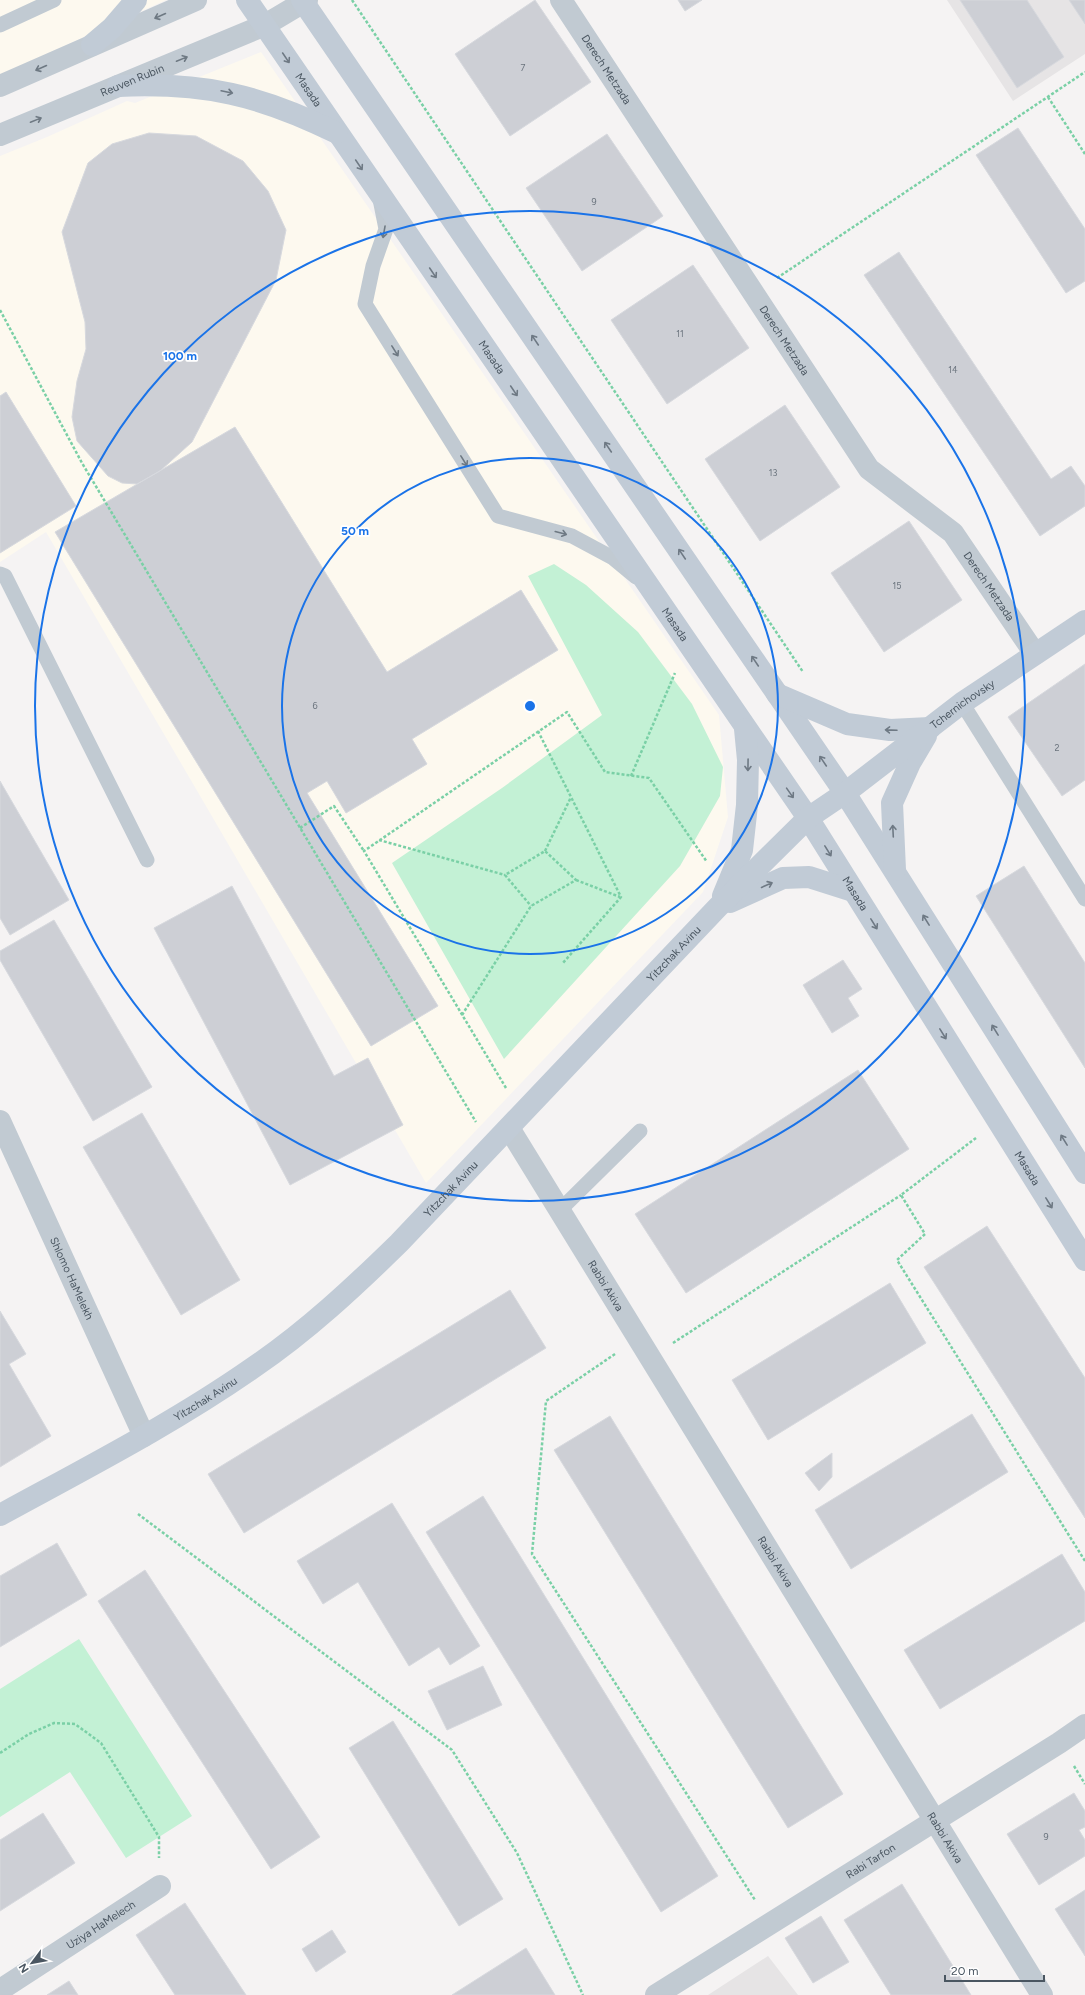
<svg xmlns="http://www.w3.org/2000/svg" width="1085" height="1995" font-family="Figtree,sans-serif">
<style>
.commercial{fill:#fdf9ef}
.education{fill:#e6e4e5}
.green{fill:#c3f1d5}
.building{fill:#cdcfd5;stroke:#d7d9de}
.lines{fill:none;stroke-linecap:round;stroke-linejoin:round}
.path{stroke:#7ad0a6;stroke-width:2.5;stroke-dasharray:3 2;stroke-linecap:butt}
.lane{stroke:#c1cad2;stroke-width:15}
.street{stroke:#c1cad2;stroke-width:22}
.secondary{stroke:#c1cbd6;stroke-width:22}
.oneway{stroke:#6e7983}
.oneway2{stroke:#6e7984}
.ring{fill:none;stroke:#1a73e8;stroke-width:2}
.labels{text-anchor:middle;stroke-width:3.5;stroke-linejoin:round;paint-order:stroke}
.number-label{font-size:9px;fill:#6b747e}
.street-label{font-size:11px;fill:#4a5661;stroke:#fff}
.centre{fill:#1a73e8;stroke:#fff;stroke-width:2}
.ring-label{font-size:12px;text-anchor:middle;font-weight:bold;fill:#1a73e8;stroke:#fff;stroke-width:3.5;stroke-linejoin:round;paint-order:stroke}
</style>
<rect width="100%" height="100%" fill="#f5f3f3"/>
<!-- commercial -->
<path class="commercial" d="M0 0H166L0 75Z
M261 52 719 715 728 817 703 892 426 1183 46 532 0 562V156L47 137 127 101 135 103Z"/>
<!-- education -->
<path class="education" d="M947 0H1085V54L1013 101Z
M768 1956 798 1995H708Z"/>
<!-- green -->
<path class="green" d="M554 564 586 585 638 632 692 704 723 767 720 796 680 866 504 1059 392 863 502 788 602 715 528 576Z
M79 1639 192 1816 126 1858 70 1772 0 1817V1689Z"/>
<!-- building -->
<path class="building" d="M535 0 591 82 510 136 455 54Z
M678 0H702L685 11Z
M960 0H1027L1064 57 1017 88Z
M1069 0H1085V24Z
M1018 128 1085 229V281L1066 293 976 155Z
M149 133 196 136 243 161 268 191 286 230 276 280 192 442 160 471 137 484 122 483 108 476 77 441 72 417 77 381 86 349 85 322 62 232 88 163 112 144Z
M607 134 663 216 582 271 526 188Z
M899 252 1051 479 1071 466 1085 486V506L1040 536 864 275Z
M693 265 749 348 667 404 611 320Z
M6 392 76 506 0 553V396Z
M785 405 840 487 760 541 705 459Z
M235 427 387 672 521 590 558 650 412 739 427 764 346 813 327 781 307 793 438 1006 371 1046 55 532Z
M909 521 962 600 884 652 831 573Z
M1085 664V780L1062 796 1008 717Z
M0 781 69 900 10 935 0 918Z
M1024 866 1085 963V1068L976 896Z
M232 886 334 1076 368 1058 403 1125 290 1185 154 928Z
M54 920 152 1087 93 1121 0 960V951Z
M843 960 862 989 848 998 859 1016 832 1033 803 985Z
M858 1070 909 1149 686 1293 635 1214Z
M142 1113 240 1280 181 1315 83 1147Z
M987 1226 1085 1378V1518L924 1267Z
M890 1283 926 1343 768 1440 732 1380Z
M510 1290 546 1348 244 1533 208 1474Z
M0 1311 26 1354 9 1364 51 1436 0 1467Z
M972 1414 1008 1472 851 1569 815 1510Z
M610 1416 843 1794 788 1828 554 1450Z
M832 1453V1477L819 1491 805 1473Z
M483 1496 718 1876 661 1912 426 1532Z
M392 1503 480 1646 450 1665 439 1647 409 1666 358 1582 323 1604 297 1561Z
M57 1543 87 1595 0 1647V1576Z
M1062 1554 1085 1592V1621L940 1709 904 1650Z
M145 1570 320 1837 271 1869 98 1601Z
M483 1666 502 1705 447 1730 428 1691Z
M393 1721 503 1899 459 1926 349 1748Z
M1074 1793 1085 1811V1827L1079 1830 1085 1840V1856L1039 1885 1007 1834Z
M43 1813 75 1863 0 1911V1840Z
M902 1884 971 1995H891L844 1920Z
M1085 1890V1956L1055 1909Z
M185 1903 246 1995H175L136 1935Z
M821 1916 849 1962 813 1983 785 1938Z
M332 1930 346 1952 316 1972 302 1949Z
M526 1948 555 1995H452Z
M69 1981 78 1995H47Z"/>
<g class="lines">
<!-- path -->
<path class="path" d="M352 0 803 672
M1048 97 1085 154
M777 278 1085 72
M0 310 82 463 476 1122
M538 731 621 897 562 964
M631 776 675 673
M300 828 334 806 364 851
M379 840 505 875
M545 851 571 797
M576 880 620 897
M462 1015 531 906 576 880 545 851 505 875 531 906
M506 1088 364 851 567 712 605 772 649 778 707 862
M976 1138 901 1195 925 1234 897 1260 1085 1561
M673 1343 901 1195
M615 1354 546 1401 532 1554 755 1900
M138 1514 452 1750 517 1853 583 1995
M0 1753 29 1734 54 1723 75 1724 101 1743 159 1837V1858
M1074 1766 1085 1784"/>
<!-- lane -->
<path class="lane" d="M0 25 54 0
M380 199 386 229 373 266 365 304 498 516 572 536 613 558 636 577
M0 574 5 576 147 860
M962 703 1085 899
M559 1211 640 1131"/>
<!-- street -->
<g class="street">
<path id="s1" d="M561 0 869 469 953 533 1035 654"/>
<path d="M0 86 196 0"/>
<path id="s2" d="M0 135 265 25 307 0"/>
<path id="s3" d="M0 1121 144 1436"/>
<path id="s4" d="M509 1128 1042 1995"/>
<path id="s5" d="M0 1990 160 1886"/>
<path id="s6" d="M656 1995 1059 1743 1085 1725"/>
</g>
<!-- secondary -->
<g class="secondary">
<path id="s7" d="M247 0 808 818 1085 1260"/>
<path d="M302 0 845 793 1085 1173"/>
<path d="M92 45 112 28 136 0"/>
<path d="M118 86C204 82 260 95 337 133"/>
<path d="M777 694 847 724 890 730 930 728"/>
<path d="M895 870 892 803 910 763 926 736"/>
<path d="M723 896 742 850 747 805 748 760 745 729"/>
<path d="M730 902 783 878 809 877 853 891"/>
<path id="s8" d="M0 1515C86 1468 174 1423 254 1367 307 1331 354 1287 399 1243L718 907 808 818 845 793 962 703 1085 621"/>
</g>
</g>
<!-- one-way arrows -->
<defs><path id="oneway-shaft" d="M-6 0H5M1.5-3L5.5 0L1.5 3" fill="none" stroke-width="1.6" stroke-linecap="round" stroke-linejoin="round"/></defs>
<g class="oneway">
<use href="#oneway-shaft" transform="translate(160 16) rotate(156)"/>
<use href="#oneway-shaft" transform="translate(182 59) rotate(-22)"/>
<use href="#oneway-shaft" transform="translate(41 68) rotate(156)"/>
<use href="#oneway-shaft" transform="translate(36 120) rotate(-22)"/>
<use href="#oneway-shaft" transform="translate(384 232) rotate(100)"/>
<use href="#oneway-shaft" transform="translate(395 351) rotate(58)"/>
<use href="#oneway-shaft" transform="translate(464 461) rotate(58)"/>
<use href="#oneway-shaft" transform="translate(561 533) rotate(15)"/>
</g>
<g class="oneway2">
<use href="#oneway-shaft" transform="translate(286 58) rotate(56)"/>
<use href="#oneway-shaft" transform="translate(227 92) rotate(12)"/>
<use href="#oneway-shaft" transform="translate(359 165) rotate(56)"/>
<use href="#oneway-shaft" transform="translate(433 273) rotate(56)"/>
<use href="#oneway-shaft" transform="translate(535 340) rotate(-124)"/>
<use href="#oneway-shaft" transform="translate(514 391) rotate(56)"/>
<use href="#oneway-shaft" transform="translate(608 447) rotate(-124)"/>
<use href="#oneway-shaft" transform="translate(682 554) rotate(-124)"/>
<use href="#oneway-shaft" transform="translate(755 661) rotate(-124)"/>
<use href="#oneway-shaft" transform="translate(891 730) rotate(-178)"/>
<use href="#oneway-shaft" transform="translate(823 761) rotate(-124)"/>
<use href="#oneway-shaft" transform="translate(748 765) rotate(91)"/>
<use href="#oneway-shaft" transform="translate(790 793) rotate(55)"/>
<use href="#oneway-shaft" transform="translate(893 831) rotate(-93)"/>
<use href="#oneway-shaft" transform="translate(828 851) rotate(58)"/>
<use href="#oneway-shaft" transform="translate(767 885) rotate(-24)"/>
<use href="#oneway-shaft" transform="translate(926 920) rotate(-122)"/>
<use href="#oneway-shaft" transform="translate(874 924) rotate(58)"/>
<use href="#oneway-shaft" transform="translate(995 1030) rotate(-122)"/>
<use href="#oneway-shaft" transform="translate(943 1034) rotate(58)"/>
<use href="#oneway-shaft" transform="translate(1064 1140) rotate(-122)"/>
<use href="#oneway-shaft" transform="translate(1049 1203) rotate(58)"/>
</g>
<!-- distance rings -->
<g class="ring">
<circle cx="530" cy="706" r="248"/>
<circle cx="530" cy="706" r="495"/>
</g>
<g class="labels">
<!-- number labels -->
<g class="number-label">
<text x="523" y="71">7</text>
<text x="594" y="205">9</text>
<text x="680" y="337">11</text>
<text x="953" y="373">14</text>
<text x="773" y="476">13</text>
<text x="897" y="589">15</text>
<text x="315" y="709">6</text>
<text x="1057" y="751">2</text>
<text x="1046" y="1840">9</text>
</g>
<!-- street labels -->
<g class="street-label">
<text dy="4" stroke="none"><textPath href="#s1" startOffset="83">Derech Metzada</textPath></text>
<text dy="4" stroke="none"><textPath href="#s2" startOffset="143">Reuven Rubin</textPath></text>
<text dy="4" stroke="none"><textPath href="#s7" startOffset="109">Masada</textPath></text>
<text dy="4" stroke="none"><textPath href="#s1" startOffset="407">Derech Metzada</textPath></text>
<text dy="4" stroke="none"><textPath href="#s7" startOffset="433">Masada</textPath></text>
<text dy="4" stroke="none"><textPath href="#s1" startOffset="731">Derech Metzada</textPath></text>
<text dy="4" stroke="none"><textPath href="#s7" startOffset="757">Masada</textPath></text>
<text dy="4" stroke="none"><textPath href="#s8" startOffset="1267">Tchernichovsky</textPath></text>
<text dy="4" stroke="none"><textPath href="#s7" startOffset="1081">Masada</textPath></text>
<text dy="4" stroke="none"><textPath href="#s8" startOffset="884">Yitzchak Avinu</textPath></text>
<text dy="4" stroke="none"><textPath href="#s7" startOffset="1405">Masada</textPath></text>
<text dy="4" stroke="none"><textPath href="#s8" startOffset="560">Yitzchak Avinu</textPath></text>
<text dy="4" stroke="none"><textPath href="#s3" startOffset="173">Shlomo HaMelekh</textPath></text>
<text dy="4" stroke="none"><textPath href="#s4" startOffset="185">Rabbi Akiva</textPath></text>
<text dy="4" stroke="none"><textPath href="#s8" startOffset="236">Yitzchak Avinu</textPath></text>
<text dy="4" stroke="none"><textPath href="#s4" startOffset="509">Rabbi Akiva</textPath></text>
<text dy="4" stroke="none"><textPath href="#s4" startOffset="833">Rabbi Akiva</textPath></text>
<text dy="4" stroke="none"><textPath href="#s6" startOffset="253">Rabi Tarfon</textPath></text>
<text dy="4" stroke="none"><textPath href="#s5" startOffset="120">Uziya HaMelech</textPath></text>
</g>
</g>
<circle cx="530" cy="706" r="6" class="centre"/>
<g class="ring-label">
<text x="180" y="360">100 m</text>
<text x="355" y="535">50 m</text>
</g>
<!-- north arrow -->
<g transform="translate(32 1963) rotate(238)" stroke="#ffffff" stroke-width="3" paint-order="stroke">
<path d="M0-3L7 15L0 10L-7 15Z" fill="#4a5661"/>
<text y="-6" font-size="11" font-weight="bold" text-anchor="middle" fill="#4a5661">N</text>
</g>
<!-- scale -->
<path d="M945 1975v6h99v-6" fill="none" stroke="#4a5661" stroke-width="2"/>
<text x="951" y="1975" font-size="12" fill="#4a5661" stroke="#ffffff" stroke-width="3" paint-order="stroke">20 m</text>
</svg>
